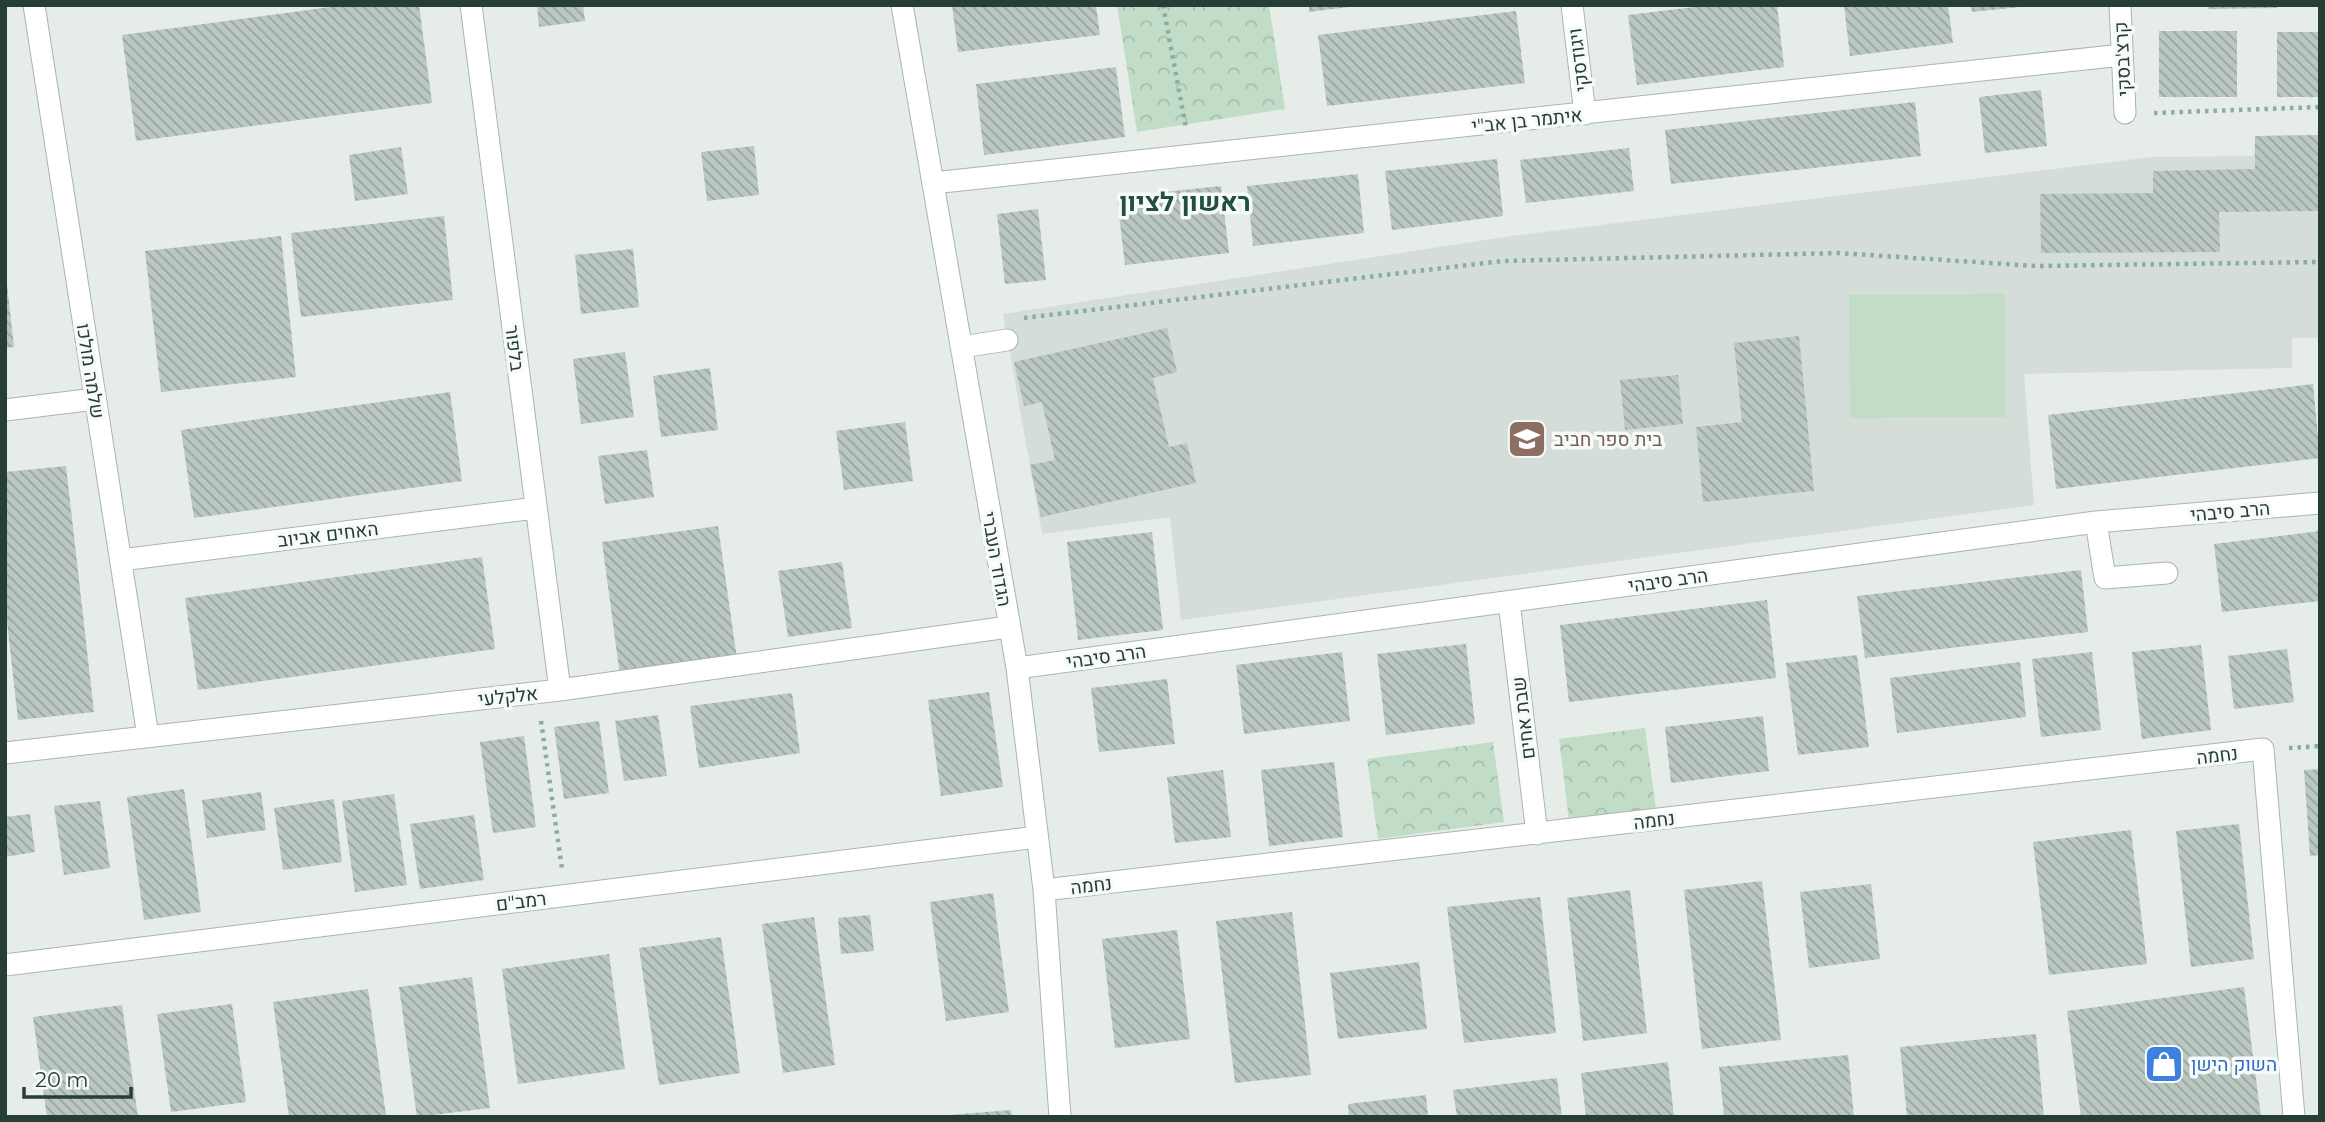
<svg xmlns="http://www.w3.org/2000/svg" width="2325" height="1122" font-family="Montserrat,Heebo,sans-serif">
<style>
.built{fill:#d4ddd8}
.park{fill:url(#park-crowns)}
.garden{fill:#c1dcc7}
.building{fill:url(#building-back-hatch)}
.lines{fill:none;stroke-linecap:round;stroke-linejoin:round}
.minor-casing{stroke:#a9b5b0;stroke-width:23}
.path{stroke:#89aea0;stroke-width:4.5;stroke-dasharray:3.5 5;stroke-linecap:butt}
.minor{stroke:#fff;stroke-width:21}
.labels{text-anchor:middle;stroke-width:7;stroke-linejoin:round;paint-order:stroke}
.street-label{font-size:19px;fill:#263e36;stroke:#f6faf8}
.education-label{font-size:19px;fill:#785e54;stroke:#f6faf8;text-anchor:start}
.shop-label{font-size:19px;fill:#366cbe;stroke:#f6faf8;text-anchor:start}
.district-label{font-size:26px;font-weight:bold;fill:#234f42;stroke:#f6faf8}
</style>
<defs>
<pattern id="park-crowns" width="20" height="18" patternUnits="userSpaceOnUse" patternTransform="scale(1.75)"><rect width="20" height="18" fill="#c1dcc7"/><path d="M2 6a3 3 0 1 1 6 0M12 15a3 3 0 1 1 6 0" fill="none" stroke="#a6beac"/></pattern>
<pattern id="building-back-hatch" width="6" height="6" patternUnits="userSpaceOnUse" patternTransform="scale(1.75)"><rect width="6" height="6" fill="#bbc8c2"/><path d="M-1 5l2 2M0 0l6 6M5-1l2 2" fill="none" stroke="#98a49e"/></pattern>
</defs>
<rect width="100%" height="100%" fill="#e6ede9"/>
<!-- built -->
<path class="built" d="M2320 135V338H2292V368L2024 374 2034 505 1181 620 1170 517 1042 534 1003 314 1511 236 2152 157 2254 156 2255 136Z"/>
<!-- park -->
<path class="park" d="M1117 5H1269L1285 109 1137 132Z
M1645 728 1656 809 1569 820 1559 739Z
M1493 742 1504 822 1378 839 1367 759Z"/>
<!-- garden -->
<path class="garden" d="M2005 294 2006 417 1850 418 1849 295Z"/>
<!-- building -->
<path class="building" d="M345 5H419L432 103 136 141 122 35Z
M537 5H583L585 21 539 27Z
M952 5H1096L1100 35 958 52Z
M1309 5H1349V7L1309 12Z
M1711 5H1777L1784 67 1637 85 1628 15Z
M1844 5H1948L1953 43 1850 56Z
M1971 5H2020V7L1972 12Z
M2208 5H2277V8L2208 9Z
M1516 11 1525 83 1327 106 1318 35Z
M2159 31H2237V97H2159Z
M2277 32H2320V97H2277Z
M1116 67 1125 137 984 155 976 84Z
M2041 90 2047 146 1985 153 1979 97Z
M1915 102 1921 156 1671 184 1665 130Z
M2320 135V211L2219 212 2220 252 2041 253 2040 194 2153 193V171L2255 169V136Z
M754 146 759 195 707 201 701 152Z
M401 147 408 194 355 201 349 155Z
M1629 148 1634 191 1526 203 1520 160Z
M1497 159 1503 216 1392 230 1385 171Z
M1358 174 1364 233 1253 246 1247 186Z
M1221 186 1229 253 1125 265 1117 197Z
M1038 209 1046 280 1005 284 997 214Z
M444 216 453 300 301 317 291 233Z
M281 236 296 377 161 392 145 251Z
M633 249 639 307 581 314 575 255Z
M5 284H7L14 347 5 348Z
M1167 328 1177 372 1153 378 1169 447 1187 443 1196 483 1041 517 1030 465 1055 460 1042 402 1024 406 1014 362Z
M1799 336 1814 491 1703 502 1696 427 1742 422 1734 343Z
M625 352 634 417 581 424 573 359Z
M710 368 718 430 661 437 653 376Z
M1678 375 1683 424 1625 430 1620 380Z
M2313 384 2320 458 2056 489 2048 415Z
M450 392 462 481 194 518 181 430Z
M905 422 913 481 844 490 836 431Z
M647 450 654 497 605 504 598 456Z
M66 466 94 712 18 720 5 604V472Z
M718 526 737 659 620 676 602 542Z
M2320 531V601L2222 612 2214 544Z
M1152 532 1163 630 1078 640 1067 542Z
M482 557 495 649 198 690 185 598Z
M842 562 852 628 788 637 778 571Z
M2081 570 2088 632 1865 658 1857 596Z
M1767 600 1776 678 1569 702 1560 625Z
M1466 644 1475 724 1386 735 1377 654Z
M2201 645 2211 730 2142 739 2132 652Z
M2287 649 2294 702 2234 709 2228 656Z
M1342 652 1350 721 1244 734 1236 665Z
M2092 652 2101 730 2041 737 2032 659Z
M1857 655 1869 747 1798 755 1786 663Z
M2020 662 2026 717 1897 733 1890 678Z
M1167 679 1175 744 1099 752 1091 688Z
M989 692 1003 787 941 796 928 700Z
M792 693 800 753 699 768 690 706Z
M658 715 667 776 624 781 615 721Z
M1763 716 1769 771 1671 783 1665 727Z
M599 721 609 793 564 799 554 727Z
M524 736 536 827 493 833 480 742Z
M1334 762 1343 837 1269 846 1261 770Z
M2320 769V855L2310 856 2304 770Z
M1223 770 1231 837 1175 843 1167 777Z
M184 789 201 912 144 920 127 797Z
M261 792 266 830 207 838 202 800Z
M394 794 407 885 355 892 342 801Z
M334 799 342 862 283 870 274 808Z
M100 801 110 868 64 875 54 806Z
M30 814 35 852 5 857V817Z
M474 815 484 880 420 889 410 824Z
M2239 824 2254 959 2191 967 2176 831Z
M2131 830 2147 964 2049 975 2033 842Z
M1762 881 1781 1040 1702 1049 1684 890Z
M1871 884 1880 959 1809 968 1800 892Z
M1630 890 1647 1033 1583 1041 1567 898Z
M993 893 1009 1012 946 1021 930 902Z
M1540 897 1556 1033 1464 1043 1447 907Z
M1292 912 1311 1075 1235 1083 1216 921Z
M870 915 874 951 841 954 838 918Z
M814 917 835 1065 783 1073 762 924Z
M1177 930 1190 1039 1115 1048 1102 939Z
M721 937 740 1073 659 1085 639 948Z
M609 954 625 1069 518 1084 502 969Z
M1419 962 1427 1029 1338 1039 1330 973Z
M472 977 490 1108 417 1117 399 987Z
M2244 987 2261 1117H2081L2067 1011Z
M368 989 386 1115 289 1117 273 1002Z
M232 1004 246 1102 171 1112 157 1014Z
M122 1005 138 1117H47L33 1017Z
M2036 1034 2044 1117H1907L1900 1047Z
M1848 1055 1854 1117H1724L1719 1067Z
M1668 1062 1674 1117H1586L1581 1073Z
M1557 1078 1562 1117H1457L1453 1090Z
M1426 1095 1428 1117H1349L1348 1104Z
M1011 1110 1012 1117H950L949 1115Z"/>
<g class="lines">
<!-- minor casing -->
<g class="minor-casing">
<path id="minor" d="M34 5 148 736
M471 5 560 690
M902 5 1017 668 1044 890 1060 1117
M1572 5 1585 114
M2120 5 2125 113
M933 183 2122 55
M961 347 1007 340
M5 410 95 399
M2096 522 2105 578 2167 573
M121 560 536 508
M1509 602 1537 834
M1017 668 2096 522 2320 503
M5 753 560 690 1008 627
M1044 890 2263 749 2294 1117
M5 965 1037 837"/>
</g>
<!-- path -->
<path class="path" d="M1163 5 1186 128
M2154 113 2320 107
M1024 318 1502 261 1839 253 2035 266 2320 262
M541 721 562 869
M2289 748 2320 746"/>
<!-- minor -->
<use href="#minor" class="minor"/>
</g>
<!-- icons -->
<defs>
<g id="school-square" transform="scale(2.0125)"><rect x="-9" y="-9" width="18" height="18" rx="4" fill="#8d6e63" stroke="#f6faf8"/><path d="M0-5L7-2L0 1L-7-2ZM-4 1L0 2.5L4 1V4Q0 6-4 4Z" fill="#fff"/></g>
<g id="shop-square" transform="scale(2.0125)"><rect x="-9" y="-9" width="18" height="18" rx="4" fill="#3f7fe0" stroke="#f6faf8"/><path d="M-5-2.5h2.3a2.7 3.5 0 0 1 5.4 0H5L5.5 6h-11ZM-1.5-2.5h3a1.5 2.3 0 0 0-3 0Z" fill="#fff"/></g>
</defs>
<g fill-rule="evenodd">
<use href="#school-square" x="1527" y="439"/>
<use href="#shop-square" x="2164" y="1064"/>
</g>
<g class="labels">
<!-- street labels -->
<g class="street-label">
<text transform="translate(2122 59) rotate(-93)" y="7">קרצ'בסקי</text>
<text transform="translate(1578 60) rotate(-97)" y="7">ויגודסקי</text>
<text transform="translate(1527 120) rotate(-6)" y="7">איתמר בן אב"י</text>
<text transform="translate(515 348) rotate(83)" y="7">בלפור</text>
<text transform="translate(91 371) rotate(81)" y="7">שלמה מולכו</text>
<text transform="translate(2230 511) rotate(-5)" y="7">הרב סיבהי</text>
<text transform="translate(328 534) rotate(-7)" y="7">האחים אביוב</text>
<text transform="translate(997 559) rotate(80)" y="7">הגדוד העברי</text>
<text transform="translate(1668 580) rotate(-8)" y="7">הרב סיבהי</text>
<text transform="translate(1106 656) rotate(-8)" y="7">הרב סיבהי</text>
<text transform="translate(508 696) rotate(-6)" y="7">אלקלעי</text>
<text transform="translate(1523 718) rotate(-97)" y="7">שבת אחים</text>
<text transform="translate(2217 755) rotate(-7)" y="7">נחמה</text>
<text transform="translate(1654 820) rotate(-7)" y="7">נחמה</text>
<text transform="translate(1091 885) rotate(-7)" y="7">נחמה</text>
<text transform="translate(521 901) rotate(-7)" y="7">רמב"ם</text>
</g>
<!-- education labels -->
<g class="education-label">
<text x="1554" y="446">בית ספר חביב</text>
</g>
<!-- shop labels -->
<g class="shop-label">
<text x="2191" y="1071">השוק הישן</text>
</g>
<!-- district labels -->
<g class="district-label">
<text x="1185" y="211">ראשון לציון</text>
</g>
</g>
<!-- border -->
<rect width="2325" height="1122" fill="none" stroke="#263e36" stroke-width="14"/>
<!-- scale -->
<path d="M24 1087v10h107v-10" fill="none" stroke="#263e36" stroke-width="3.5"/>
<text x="35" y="1087" font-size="21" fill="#263e36" stroke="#f6faf8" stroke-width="5" paint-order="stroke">20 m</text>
</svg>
